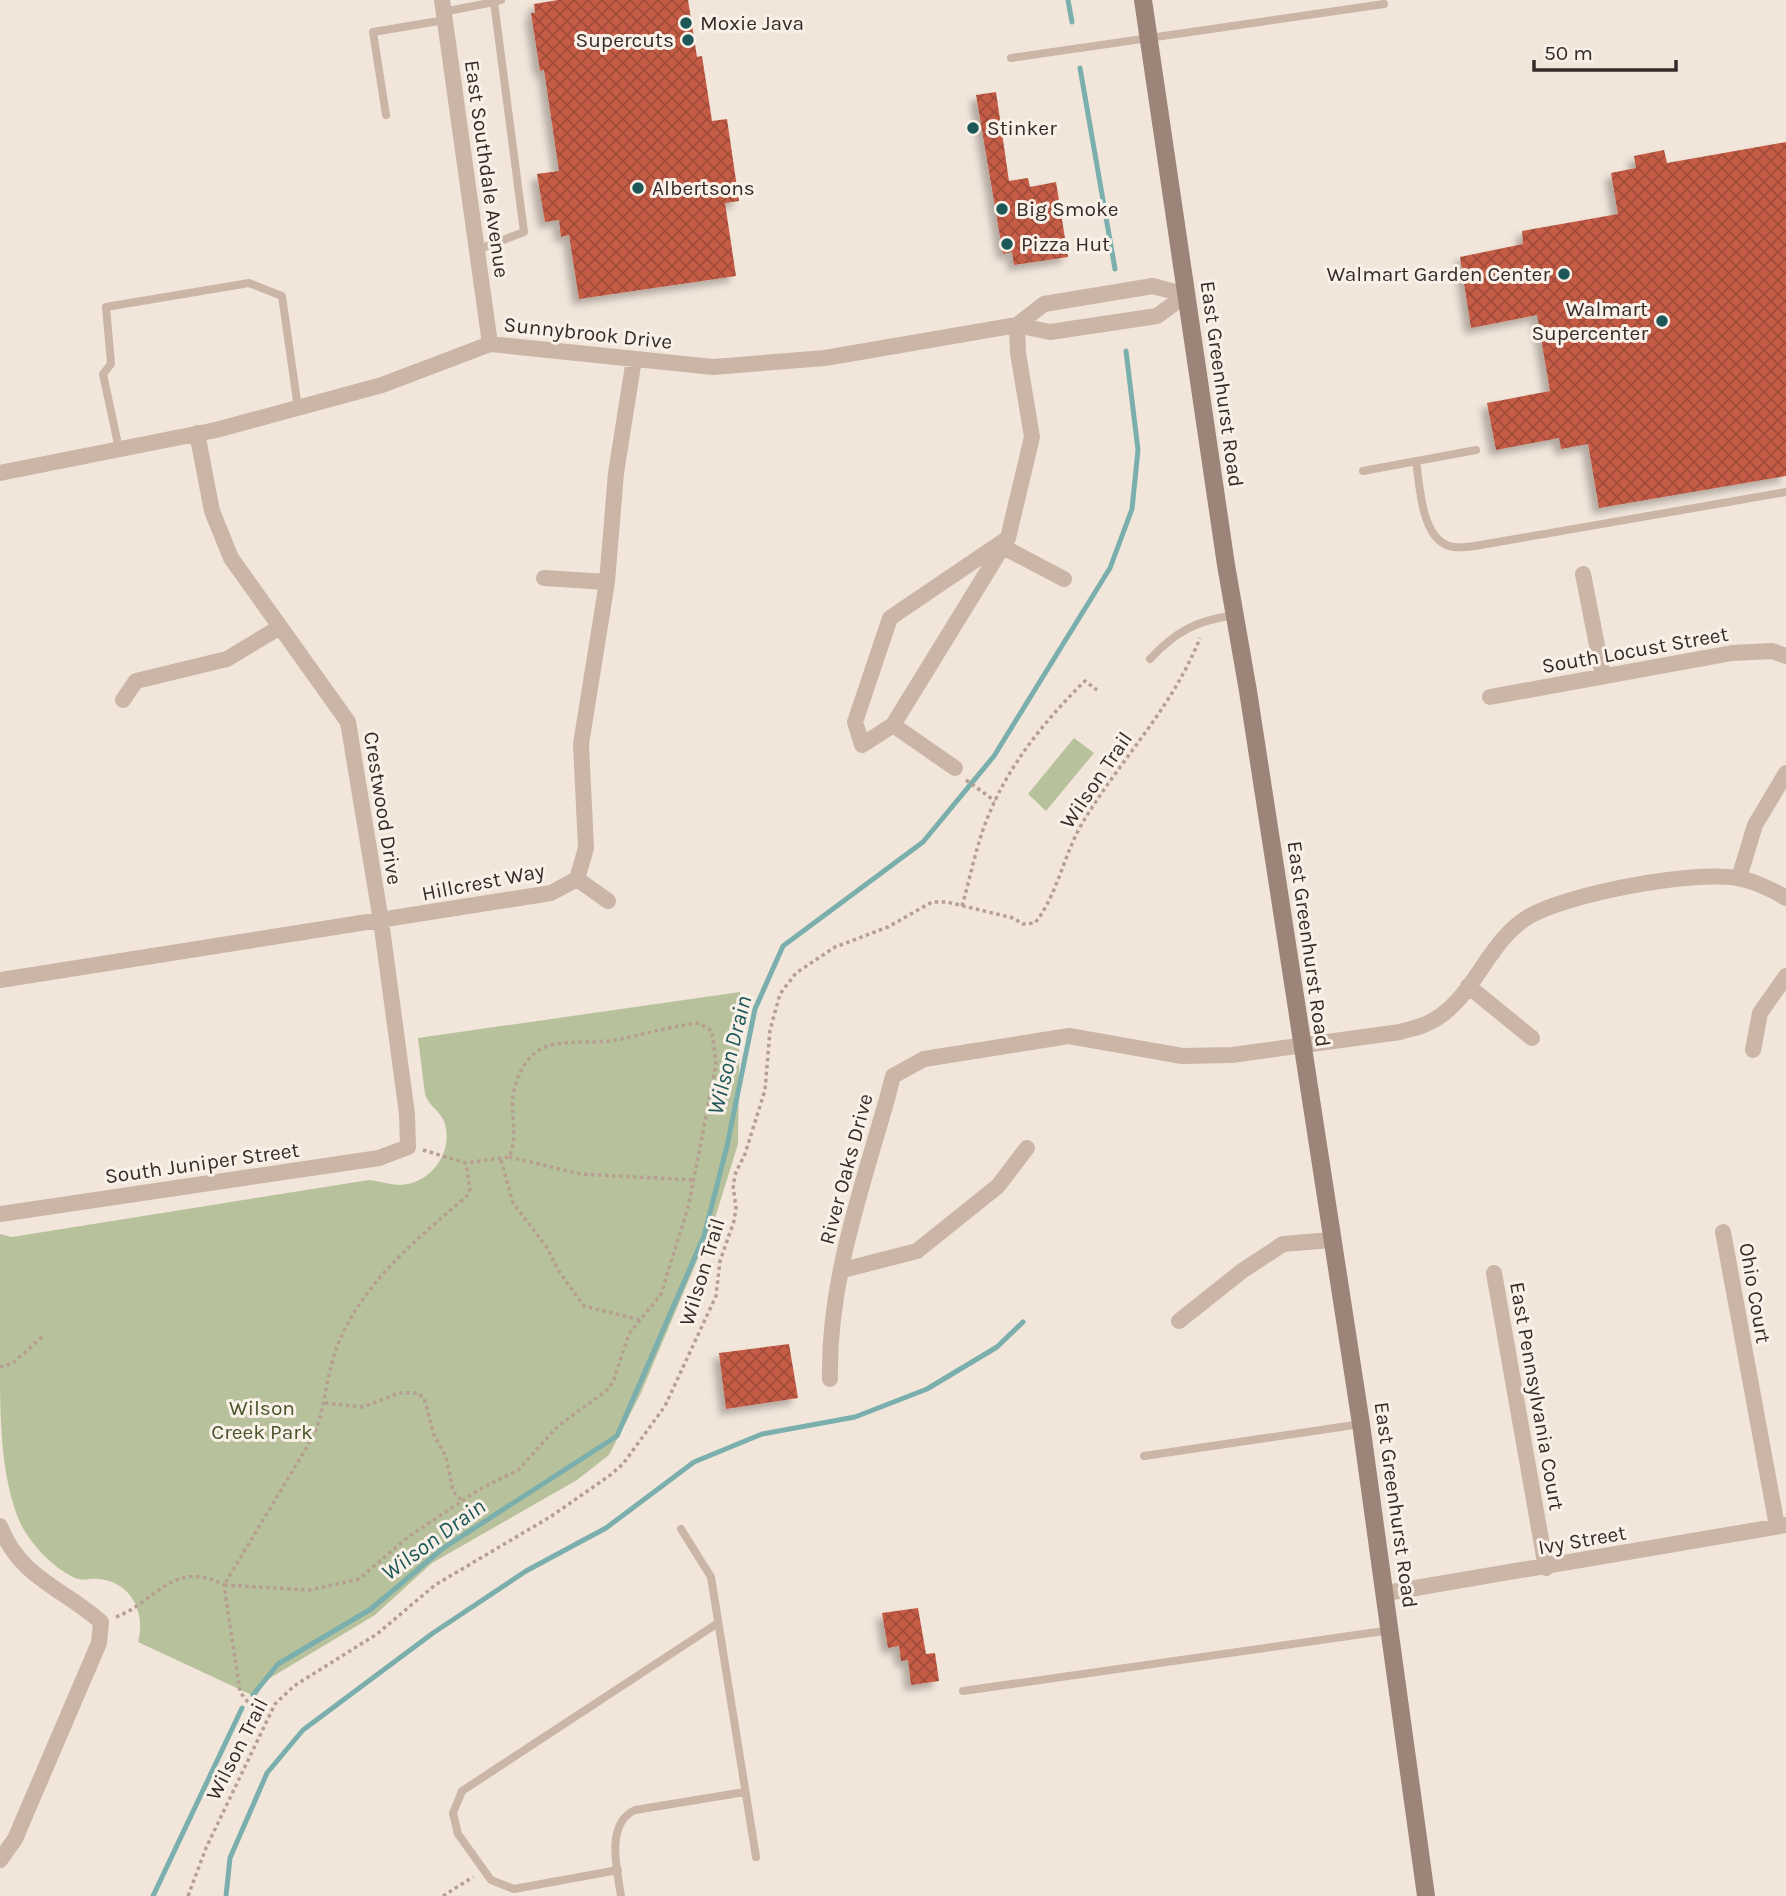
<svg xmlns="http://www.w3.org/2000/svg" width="1786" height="1896" font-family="Karla,sans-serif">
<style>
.green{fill:#b7c19b}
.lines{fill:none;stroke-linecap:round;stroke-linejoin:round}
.stream{stroke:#7aafad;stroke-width:5}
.building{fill:url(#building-cross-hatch);filter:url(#shadow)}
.path{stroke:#b69f91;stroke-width:3.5;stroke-dasharray:3.5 3.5;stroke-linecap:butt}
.service{stroke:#cab5a7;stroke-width:8}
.minor{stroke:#cab5a7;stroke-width:16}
.secondary{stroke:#9d8479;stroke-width:18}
.poi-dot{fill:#1d5858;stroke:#f9f0e8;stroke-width:2.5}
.labels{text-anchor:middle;stroke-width:6;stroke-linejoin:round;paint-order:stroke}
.poi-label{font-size:21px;fill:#362b28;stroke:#f9f0e8;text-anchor:start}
.street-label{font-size:21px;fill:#362b28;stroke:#f9f0e8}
.park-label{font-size:21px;fill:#48542b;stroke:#f9f0e8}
.water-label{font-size:23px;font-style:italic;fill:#1d5858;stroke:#f9f0e8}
</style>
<defs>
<pattern id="building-cross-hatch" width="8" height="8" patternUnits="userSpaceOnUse" patternTransform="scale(1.75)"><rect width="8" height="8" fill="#c55c45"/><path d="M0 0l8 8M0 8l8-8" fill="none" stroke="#a14c3a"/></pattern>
<filter id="shadow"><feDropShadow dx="-6" dy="6" stdDeviation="3.5" flood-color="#0004"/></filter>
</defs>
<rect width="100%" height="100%" fill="#f2e6db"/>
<!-- green -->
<path class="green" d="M1074 738 1094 753 1046 811 1028 794Z
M740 992 738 1144 715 1218 641 1393 609 1455 577 1480 432 1563 375 1615 265 1681 256 1697 138 1642C146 1614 132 1582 99 1579 90 1578 82 1582 73 1577 51 1566 33 1546 21 1525 0 1477 0 1416 0 1362 0 1320 0 1277 0 1234L12 1237 369 1180C382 1181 395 1187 407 1184 435 1179 454 1148 444 1121 439 1110 429 1106 425 1094L418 1038Z"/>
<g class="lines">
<!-- stream -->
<path class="stream" d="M1068 0 1072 22
M1080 68 1115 269
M253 1695 278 1664 371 1609 442 1549 617 1436 704 1236 727 1146 755 1009 783 946 923 842 994 756 1110 568 1132 509 1138 450 1126 351
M153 1896 242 1708
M226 1896 230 1858 267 1773 303 1730 433 1633 526 1571 606 1528 694 1462 762 1434 855 1417 927 1389 997 1347 1023 1322"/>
</g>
<!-- building -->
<path class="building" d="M558 0H688L697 57 702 56 712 121 727 119 739 201 725 203 736 276 579 299 569 235 561 237 559 220 545 222 537 174 559 171 544 70 540 71 531 13H535L534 4Z
M996 92 1009 181 1028 178 1030 187 1056 182 1068 257 1014 265 1012 252 1003 254 976 95Z
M1786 142V476L1599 508 1588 444 1561 449 1559 438 1496 450 1487 403 1550 391 1537 315 1471 328 1460 257 1523 244 1522 231 1618 214 1611 173 1636 168 1634 156 1664 150 1667 163Z
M789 1344 798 1398 726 1409 719 1353Z
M918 1608 926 1654 935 1653 939 1681 911 1685 908 1660 901 1661 899 1646 888 1648 882 1613Z"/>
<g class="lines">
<!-- path -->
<path class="path" d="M966 780 995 801
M962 906C971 875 977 841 990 812 1010 763 1048 717 1085 681L1097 690
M423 1150 466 1163 509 1157C520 1135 507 1107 516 1083 534 1029 573 1047 615 1040 643 1035 670 1026 699 1023L712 1031 716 1064 689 1204 661 1294 629 1334 613 1382 606 1391 558 1426 518 1470 480 1489 408 1537 359 1579 309 1590 224 1585 313 1437C326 1407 326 1374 338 1344 364 1281 417 1239 467 1196L470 1189 466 1163
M509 1157 581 1174 694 1180
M501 1160 513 1203 546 1246 558 1270 584 1306 641 1320
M0 1367 13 1363 42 1337
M325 1403 363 1407 399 1393H418L424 1398 434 1435 446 1457 453 1491 462 1501
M116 1617C156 1602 174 1558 224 1585L240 1692 247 1701 268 1714
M188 1896 206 1848 275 1704 294 1686 377 1634 435 1585 550 1517 609 1476 623 1464 665 1406 716 1296 720 1261 734 1221 736 1208 733 1185 736 1172 745 1154 765 1090 770 1030 780 994 796 973 835 947 888 927 932 902H947L1013 918 1023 924 1035 923C1058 894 1064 853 1083 822 1122 757 1171 710 1200 638
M443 1896 473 1877"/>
<!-- service -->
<path class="service" d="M443 12 494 2
M1011 58 1384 4
M386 115 373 32 445 20
M477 250 524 232 494 2 501 0
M119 449 103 374 111 364 106 307 249 283 282 296 298 408
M1416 461C1420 486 1421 542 1453 547 1460 548 1468 547 1475 546L1786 492
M1363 471 1476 450
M1150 659C1176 631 1196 621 1234 615
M1144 1456 1361 1424
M681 1529 711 1577 756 1857
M963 1691 1391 1630
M618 1870 514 1889 491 1880 458 1834 453 1813 462 1791 718 1623
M621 1896C617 1869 605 1824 635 1810L745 1792"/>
<!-- minor -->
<path class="minor" d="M442 0 490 344
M1017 325 1044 304 1153 286 1186 295
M0 473 216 430 382 385 490 344 713 367 825 358 1017 325 1050 332 1157 316 1186 295
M1008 538 890 618 855 722 862 745 893 725 1008 538 1032 437 1018 353 1017 325
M1003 547 1064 579
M1583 574 1603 676
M544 578 607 582
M1490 697 1732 653 1772 651 1786 656
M123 700 136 681 227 659 280 627
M893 725 955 768
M1739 878 1755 825 1786 773
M577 879 608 901
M0 980 551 893 577 879 586 848 581 744 607 582 616 473 634 359
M1468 986 1532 1038
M1753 1050 1760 1013 1786 976
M0 1214 379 1158 408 1147 407 1114 381 921 348 722 231 558 212 511 197 433
M1723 1232 1777 1526
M843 1270 917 1251 998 1186 1027 1148
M1494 1273 1546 1568
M1179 1321 1242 1271 1283 1244 1331 1240
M830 1379C828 1283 861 1191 887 1099L893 1076 924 1059 1069 1036 1182 1056 1232 1055 1400 1032C1408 1029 1418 1028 1426 1024 1473 1004 1485 943 1528 917 1566 894 1693 870 1737 878 1752 880 1773 890 1786 898
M0 1526C19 1577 64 1589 101 1622L99 1643 15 1839 0 1860
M1386 1593 1786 1525"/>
<!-- secondary -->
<path class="secondary" d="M1143 0 1226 565 1248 691 1361 1424 1426 1896"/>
</g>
<!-- markers -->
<g class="poi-dot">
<circle cx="686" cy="23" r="7"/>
<circle cx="688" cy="40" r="7"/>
<circle cx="973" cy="128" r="7"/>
<circle cx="638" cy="188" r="7"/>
<circle cx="1002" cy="209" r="7"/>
<circle cx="1007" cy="244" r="7"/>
<circle cx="1564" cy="274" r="7"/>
<circle cx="1662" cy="321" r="7"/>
</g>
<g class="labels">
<!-- poi labels -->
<g class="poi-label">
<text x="700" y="30">Moxie Java</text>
<text x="674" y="47" text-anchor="end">Supercuts</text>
<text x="987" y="135">Stinker</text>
<text x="652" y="195">Albertsons</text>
<text x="1016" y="216">Big Smoke</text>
<text x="1021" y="251">Pizza Hut</text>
<text x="1550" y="281" text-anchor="end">Walmart Garden Center</text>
<text x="1648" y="316" text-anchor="end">Walmart<tspan x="1648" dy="24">Supercenter</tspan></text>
</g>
<!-- street labels -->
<g class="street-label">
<text transform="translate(487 169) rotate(82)" y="7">East Southdale Avenue</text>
<text transform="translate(588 333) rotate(6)" y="7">Sunnybrook Drive</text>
<text transform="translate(1222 384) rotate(82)" y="7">East Greenhurst Road</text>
<text transform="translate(1635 650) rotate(-10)" y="7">South Locust Street</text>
<text transform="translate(1096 780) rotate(-56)" y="7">Wilson Trail</text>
<text transform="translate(383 808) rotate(81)" y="7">Crestwood Drive</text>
<text transform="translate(483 882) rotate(-11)" y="7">Hillcrest Way</text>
<text transform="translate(1309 944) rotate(82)" y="7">East Greenhurst Road</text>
<text transform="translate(202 1163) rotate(-8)" y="7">South Juniper Street</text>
<text transform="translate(846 1169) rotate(-75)" y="7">River Oaks Drive</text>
<text transform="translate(702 1272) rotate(-73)" y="7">Wilson Trail</text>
<text transform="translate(1755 1293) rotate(80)" y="7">Ohio Court</text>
<text transform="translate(1537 1396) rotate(80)" y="7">East Pennsylvania Court</text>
<text transform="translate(1396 1505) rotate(82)" y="7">East Greenhurst Road</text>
<text transform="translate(1582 1540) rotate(-10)" y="7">Ivy Street</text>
<text transform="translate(237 1749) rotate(-63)" y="7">Wilson Trail</text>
</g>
<!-- park labels -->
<g class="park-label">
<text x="262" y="1415">Wilson<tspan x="262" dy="24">Creek Park</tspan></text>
</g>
<!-- water labels -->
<g class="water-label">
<text transform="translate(729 1055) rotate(-76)" y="8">Wilson Drain</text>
<text transform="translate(433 1539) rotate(-36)" y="8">Wilson Drain</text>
</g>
</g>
<!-- scale -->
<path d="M1534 60v10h142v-10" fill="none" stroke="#362b28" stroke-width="3.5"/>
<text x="1544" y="60" font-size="21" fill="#362b28" stroke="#f9f0e8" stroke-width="5" paint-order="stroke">50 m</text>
</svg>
